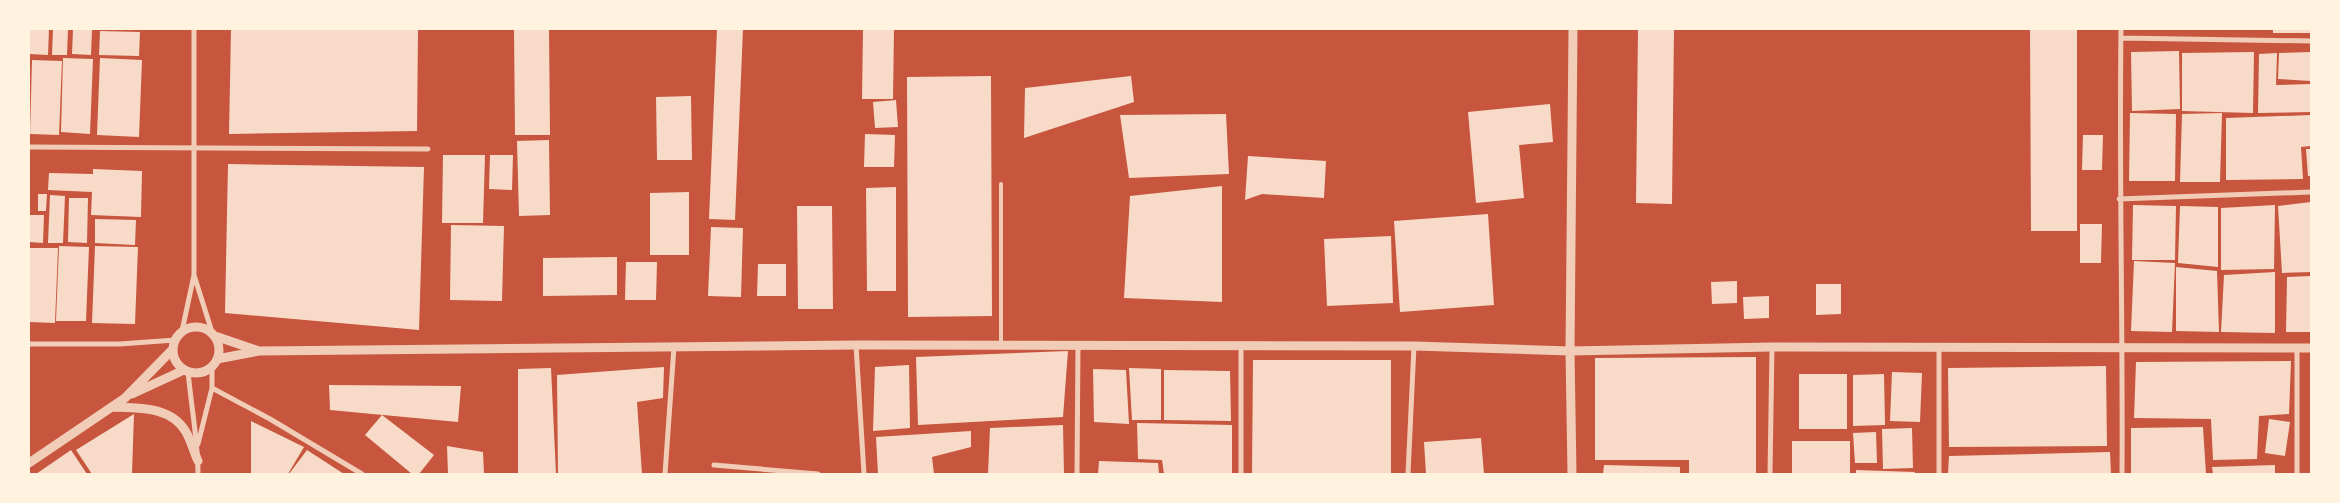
<svg xmlns="http://www.w3.org/2000/svg" width="2340" height="503" font-family="'Zilla Slab',serif">
<style>
.building{fill:#f7dbc8}
.lines{fill:none;stroke-linecap:round;stroke-linejoin:round}
.service{stroke:#f1ccb7;stroke-width:4}
.minor{stroke:#f1ccb7;stroke-width:5}
.tertiary{stroke:#f1ccb7;stroke-width:9}
</style>
<rect width="100%" height="100%" fill="#c8553d"/>
<!-- building -->
<path class="building" d="M29 29H49L48 55 29 54Z
M53 29H68L67 55H52Z
M73 29H92L91 55 72 54Z
M231 29H418L417 131 229 134Z
M514 29H549L550 135H515Z
M717 29H743L735 220 709 219Z
M863 29H894L893 99H862Z
M1638 29H1674L1672 204 1636 203Z
M2030 29H2077V231H2031Z
M2273 29H2311V33H2273Z
M100 31 140 32 139 56 99 55Z
M2179 51 2180 109 2132 111 2131 52Z
M2254 52 2253 113 2182 111V53Z
M2311 52V81L2278 79 2279 53Z
M2277 53 2276 85 2311 84V112L2258 113 2259 54Z
M63 58 93 59 90 134 61 132Z
M100 58 142 60 139 137 97 135Z
M32 60 62 61 59 135 30 134Z
M991 76 992 316 908 317 907 77Z
M1131 76 1134 102 1024 138 1025 88Z
M691 96 692 160H657L656 97Z
M896 100 898 127 875 128 873 102Z
M1550 104 1553 142 1519 145 1524 198 1476 203 1468 112Z
M2130 113 2176 114 2175 181H2129Z
M2222 113 2220 182H2180L2182 114Z
M1226 114 1229 174 1129 178 1120 115Z
M2311 115V146L2301 147 2303 179 2226 180V118Z
M865 134 895 135 894 167H864Z
M2083 135H2103L2102 170H2082Z
M549 140 550 215 519 216 517 141Z
M2306 149H2311V176H2308Z
M443 155H485L483 223H442Z
M490 155H513L512 190 489 189Z
M1248 156 1326 161 1324 198 1262 194 1245 200Z
M228 164 424 167 419 330 225 313Z
M93 169 142 171 141 217 91 215 92 192 48 190 49 173 93 174Z
M1222 186V302L1124 298 1130 196Z
M896 187V291H867L866 188Z
M689 192V255H650V193Z
M38 194H47L46 211H38Z
M50 195 65 196 63 243H48Z
M69 198H88L87 243 68 242Z
M2311 202V272L2282 273 2278 206Z
M2133 205 2176 206 2175 260H2132Z
M2275 205 2274 269 2221 270V208Z
M797 206H832L833 309H798Z
M2180 206 2218 207V267L2178 263Z
M1488 214 1494 305 1400 312 1394 221Z
M29 215H44L43 243 29 242Z
M95 219 136 220 135 245 95 243Z
M2080 224H2102L2101 263H2080Z
M451 225 504 226 502 301 450 300Z
M711 227 743 228 741 297 708 296Z
M1391 236 1393 303 1327 306 1324 239Z
M59 246 89 247 86 321H56Z
M95 246 138 247 135 324 92 323Z
M29 248H58L55 323 29 322Z
M617 257V295L543 296V258Z
M2134 261 2175 263 2172 332 2131 331Z
M626 262H657L656 300H625Z
M758 264H786V296H757Z
M2176 267 2217 271 2219 332 2176 331Z
M2275 272V333L2221 332 2224 275Z
M2311 276V332H2286L2287 277Z
M1737 281V303L1712 304 1711 282Z
M1816 284H1841V314L1816 315Z
M1769 296V318L1744 319 1743 297Z
M1068 351 1063 417 918 425 916 357Z
M1756 357V474H1689V460H1595V358Z
M1253 360H1391V474H1252Z
M2291 361 2289 414 2259 416 2257 459 2213 460 2211 419 2134 418 2136 362Z
M909 365 910 428 873 431 875 367Z
M2106 366 2107 446 1949 447 1948 368Z
M664 367 663 398 637 402 642 474H558L557 375Z
M551 368 556 474H518V369Z
M1129 368 1161 369V420H1132Z
M1093 369 1126 370 1129 424 1094 422Z
M1164 370 1230 371 1231 421 1164 420Z
M1892 372 1922 373 1920 422 1890 421Z
M1799 374H1847V429H1799Z
M1884 374 1885 425 1853 426V375Z
M329 385 461 386 458 422 330 410Z
M134 414 132 474H92L76 450Z
M382 415 434 455 419 474H412L365 435Z
M2269 419 2290 422 2285 456 2265 453Z
M251 421 304 447 288 474H251Z
M1137 423 1232 425V474H1164L1162 460 1138 459Z
M1063 425 1064 474H988L990 428Z
M2203 427 2206 474H2131V428Z
M1912 428 1913 468 1883 469 1882 429Z
M971 431V447L932 457 934 474H878L876 437Z
M1876 432 1877 463H1855L1853 433Z
M1481 438 1484 474H1426L1424 442Z
M1792 441H1850V474H1792Z
M447 446 483 452 484 474H448Z
M71 450 87 474H36Z
M307 450 344 474H289Z
M2110 452 2111 474H1948L1949 456Z
M1099 461 1158 463 1159 474H1098Z
M1604 465 1680 467V474H1603Z
M2275 465V474H2213L2212 467Z
M1856 470 1915 472 1914 474H1856Z"/>
<g class="lines">
<!-- service -->
<path class="service" d="M1001 184V344"/>
<!-- minor -->
<path class="minor" d="M2121 29C2119 177 2123 326 2122 474
M2121 38 2311 41
M29 147 428 149
M2119 199 2311 192
M194 275 212 332
M182 331 194 275V29
M29 344H120L175 340
M856 345 864 474
M188 371C191 406 198 440 198 474
M212 388 270 419 362 474
M198 444 212 388V367
M714 465 818 474
M665 474 674 347
M1077 474 1078 345
M1241 474V346
M1408 474 1414 346
M1770 474 1772 347
M1939 474V348
M2297 474V348"/>
<!-- tertiary -->
<path class="tertiary" d="M173 350a23 23 0 1 1 46 0a23 23 0 1 1-46 0Z
M215 336 259 351
M217 359 259 351 856 345 1414 346 1570 351 1772 347 2311 348
M132 394 184 370
M112 407C139 408 171 406 186 432 191 441 194 452 198 461
M29 463 125 398 173 349
M1572 474 1570 351 1573 29"/>
</g>
<!-- border -->
<rect width="2340" height="503" fill="none" stroke="#fff3e0" stroke-width="60"/>
</svg>
